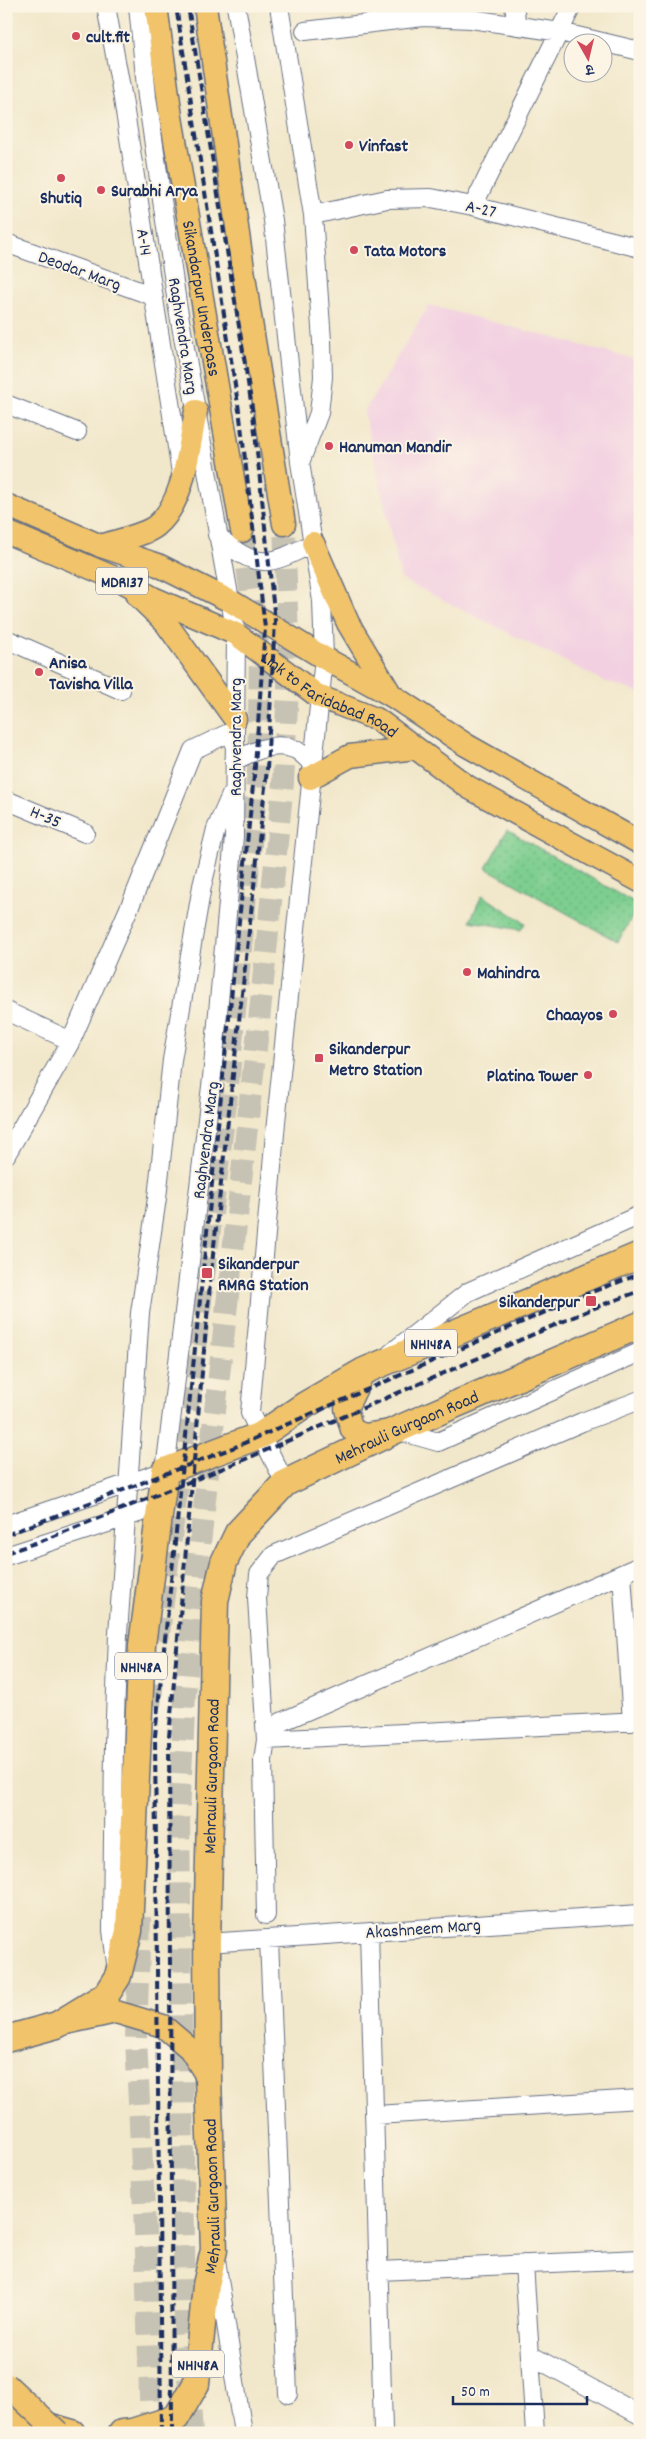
<svg xmlns="http://www.w3.org/2000/svg" width="646" height="2439" font-family="Dekko,'Playpen Sans Deva',sans-serif">
<style>
.built{fill:#f2cfe1}
.grass{fill:url(#grass-dots);stroke:#4c7e76}
.lines{fill:none;stroke-linecap:round;stroke-linejoin:round}
.major-tunnel{stroke:#c6c2b4;stroke-width:22;stroke-dasharray:22 11;stroke-linecap:butt}
.minor-casing{stroke:#666f84;stroke-width:20}
.major-casing{stroke:#666f84;stroke-width:25}
.highway-casing{stroke:#666f84;stroke-width:29}
.minor{stroke:#fff;stroke-width:18}
.major{stroke:#f1c36a;stroke-width:22}
.highway{stroke:#f1c36a;stroke-width:26}
.rail{stroke:#1b2f5e;stroke-width:4;stroke-dasharray:8 4;stroke-linecap:butt}
.major-bridge-casing{stroke:#666f84;stroke-width:25;stroke-linecap:butt}
.major-bridge{stroke:#f1c36a;stroke-width:22}
.poi-dot{fill:#d1495b;stroke:#fcf5e5;stroke-width:2}
.labels{text-anchor:middle;stroke-width:4;stroke-linejoin:round;paint-order:stroke}
.shield{fill:#fcf5e5;stroke:#5e6a86;stroke-width:1}
.shield-label{font-size:16px;font-weight:bold;fill:#1b2f5e}
.poi-label{font-size:18px;font-weight:bold;fill:#1b2f5e;stroke:#fcf5e5;text-anchor:start}
.street-label{font-size:18px;fill:#1b2f5e;stroke:#fcf5e5}
</style>
<defs>
<pattern id="grass-dots" width="8" height="8" patternUnits="userSpaceOnUse" patternTransform="scale(1.25)"><rect width="8" height="8" fill="#7dce8f"/><path d="M2 2h.1M6 6h.1" fill="none" stroke="#6bb17e" stroke-width="1.8" stroke-linecap="round"/></pattern>
</defs>
<rect width="100%" height="100%" fill="#fcf5e5"/>
<filter id="ink" filterUnits="userSpaceOnUse"><feTurbulence type="fractalNoise" baseFrequency=".02" numOctaves="2"/><feDisplacementMap in="SourceGraphic" scale="10" xChannelSelector="R" yChannelSelector="G"/><feConvolveMatrix kernelMatrix="1 2 1 2 8 2 1 2 1" color-interpolation-filters="sRGB"/></filter>
<filter id="wash" filterUnits="userSpaceOnUse"><feTurbulence type="fractalNoise" baseFrequency=".0096" numOctaves="4" result="noise"/><feDisplacementMap in="SourceGraphic" scale="20" xChannelSelector="R" yChannelSelector="G"/><feGaussianBlur stdDeviation="1.12" result="paint"/><feColorMatrix in="noise" values="0 0 0 0 0 0 0 0 0 0 0 0 0 0 0 0 0 1.4 0 .05"/><feComposite in="paint" operator="in"/></filter>
<g filter="url(#wash)">
<rect width="100%" height="100%" fill="#f1e7ca"/>
<!-- built -->
<path class="built" d="M429 305 640 361V693L604 681 401 579 364 412Z"/>
<!-- grass -->
<path class="grass" d="M507 830 639 905 618 942 486 868Z
M482 895 525 923 521 930 470 921Z"/>
</g>
<g filter="url(#ink)">
<g class="lines">
<!-- major-tunnel -->
<path class="major-tunnel" d="M150 1705 227 1095 258 771 260 660 242 531
M140 1917 136 2039 146 2252 151 2433
M192 2433 185 2333 179 1813 185 1695 197 1570 259 1021 283 783 289 668 284 524"/>
<!-- minor casing -->
<g class="minor-casing">
<path id="minor" d="M106 6 123 99 181 473
M236 6 273 220 300 462 322 601 324 658 276 1122 250 1413 285 1483
M279 6 313 215 322 341 323 377 319 413 301 460
M514 6 517 26
M305 31 423 17 471 19 560 32 640 51
M473 206 572 6
M313 215 387 199 431 198 473 206 640 248
M6 243 153 296
M6 404 77 432
M217 535C256 571 269 566 313 543
M6 639 121 690
M234 761C252 752 273 741 294 749 300 751 307 759 312 763
M6 800 85 833
M6 1011 71 1041
M6 1155 71 1041 133 899 193 750 235 730
M391 1353 468 1292 640 1215
M396 1430 438 1442 640 1352
M6 1525 165 1471 212 1078 234 837 236 634 177 303 147 97 138 6
M6 1556 160 1506
M622 1574 632 1722
M266 1740 257 1598 259 1574 274 1555 582 1422 640 1400
M266 1740 281 1722 640 1566
M266 1915 263 1760 266 1740 640 1721
M369 1932 383 2429
M269 1940 288 2394
M207 1943 640 1914
M116 1963 112 1930 114 1745 118 1634 140 1313 157 1198 172 1060 202 886 216 829 231 795
M376 2115 640 2099
M216 2260 243 2433
M524 2264 535 2433
M379 2271 640 2259
M530 2355 640 2415
M6 2429 13 2433"/>
</g>
<!-- major casing -->
<g class="major-casing">
<g id="major">
<path id="s1" d="M156 6 171 117 242 531"/>
<path d="M205 6 249 310 284 524"/>
<path d="M6 505 101 546 158 565 232 602 324 658 391 695 466 745 640 843"/>
<path id="s2" d="M6 532 122 581 153 598 236 634 318 696 378 720 468 787 640 881"/>
<path d="M313 543 348 623 391 695"/>
<path d="M101 546C115 541 145 535 156 526 185 503 189 445 196 411"/>
<path d="M138 596 166 623 235 719"/>
<path d="M310 778 350 756 415 748"/>
<path d="M364 1371 346 1409 352 1430 364 1435 390 1431"/>
<path d="M66 2023 116 2012 163 2026 190 2049 208 2078"/>
</g>
</g>
<!-- highway casing -->
<g class="highway-casing">
<g id="highway">
<path d="M6 2039 57 2025 106 1995 118 1976 129 1931 142 1645 165 1471 261 1435 305 1405 364 1371 640 1255"/>
<path d="M6 2414 72 2433"/>
<path id="s3" d="M122 2433 132 2432 176 2418 196 2384 206 2285 214 2250 208 2078 207 1943 215 1601 224 1562 238 1533 285 1483 396 1430 640 1325"/>
</g>
</g>
<!-- minor -->
<use href="#minor" class="minor"/>
<!-- major -->
<use href="#major" class="major"/>
<!-- highway -->
<use href="#highway" class="highway"/>
<!-- rail -->
<path class="rail" d="M6 1535 235 1447 589 1293 640 1274
M6 1553 44 1540 241 1461 594 1308 640 1291
M161 2433 155 1736 255 766 265 628 240 417 176 6
M172 2433 169 1737 211 1273 267 769 275 621 253 414 188 6"/>
<!-- major-bridge casing -->
<g class="major-bridge-casing">
<path id="major-bridge" d="M6 2384 58 2433"/>
</g>
<!-- major-bridge -->
<use href="#major-bridge" class="major-bridge"/>
</g>
</g>
<!-- markers -->
<g class="poi-dot">
<circle cx="76" cy="36" r="5"/>
<circle cx="349" cy="145" r="5"/>
<circle cx="61" cy="178" r="5"/>
<circle cx="101" cy="190" r="5"/>
<circle cx="354" cy="250" r="5"/>
<circle cx="329" cy="446" r="5"/>
<circle cx="39" cy="672" r="5"/>
<circle cx="467" cy="972" r="5"/>
<circle cx="613" cy="1014" r="5"/>
<rect x="314" y="1053" width="10" height="10" rx="2.5"/>
<circle cx="588" cy="1075" r="5"/>
<rect x="201" y="1267" width="12" height="12" rx="2.5"/>
<rect x="585" y="1295" width="12" height="12" rx="2.5"/>
</g>
<g class="labels">
<!-- shield labels -->
<g class="shield">
<rect x="96" y="567.5" width="52" height="27" rx="4"/>
<rect x="405" y="1329.5" width="52" height="27" rx="4"/>
<rect x="115" y="1652.5" width="52" height="27" rx="4"/>
<rect x="172" y="2350.5" width="52" height="27" rx="4"/>
</g>
<g class="shield-label">
<text x="122" y="587">MDR137</text>
<text x="431" y="1349">NH148A</text>
<text x="141" y="1672">NH148A</text>
<text x="198" y="2370">NH148A</text>
</g>
<!-- poi labels -->
<g class="poi-label">
<text x="86" y="42">cult.fit</text>
<text x="359" y="151">Vinfast</text>
<text x="111" y="196">Surabhi Arya</text>
<text x="61" y="203" text-anchor="middle">Shutiq</text>
<text x="364" y="256">Tata Motors</text>
<text x="339" y="452">Hanuman Mandir</text>
<text x="49" y="668">Anisa<tspan x="49" dy="21">Tavisha Villa</tspan></text>
<text x="477" y="978">Mahindra</text>
<text x="603" y="1020" text-anchor="end">Chaayos</text>
<text x="329" y="1054">Sikanderpur<tspan x="329" dy="21">Metro Station</tspan></text>
<text x="578" y="1081" text-anchor="end">Platina Tower</text>
<text x="218" y="1269">Sikanderpur<tspan x="218" dy="21">RMRG Station</tspan></text>
<text x="580" y="1307" text-anchor="end">Sikanderpur</text>
</g>
<!-- street labels -->
<g class="street-label">
<text transform="translate(481 208) rotate(13)" y="6">A-27</text>
<text transform="translate(145 242) rotate(81)" y="6">A-14</text>
<text transform="translate(80 270) rotate(20)" y="6">Deodar Marg</text>
<text dy="6" stroke="none"><textPath href="#s1" startOffset="296">Sikandarpur Underpass</textPath></text>
<text transform="translate(184 336) rotate(81)" y="6">Raghvendra Marg</text>
<text dy="6" stroke="none"><textPath href="#s2" startOffset="364">Link to Faridabad Road</textPath></text>
<text transform="translate(235 737) rotate(-90)" y="6">Raghvendra Marg</text>
<text transform="translate(46 816) rotate(23)" y="6">H-35</text>
<text transform="translate(205 1140) rotate(-83)" y="6">Raghvendra Marg</text>
<text dy="6" stroke="none"><textPath href="#s3" startOffset="1155">Mehrauli Gurgaon Road</textPath></text>
<text dy="6" stroke="none"><textPath href="#s3" startOffset="705">Mehrauli Gurgaon Road</textPath></text>
<text transform="translate(423 1928) rotate(-4)" y="6">Akashneem Marg</text>
<text dy="6" stroke="none"><textPath href="#s3" startOffset="285">Mehrauli Gurgaon Road</textPath></text>
</g>
</g>
<!-- margin -->
<rect width="646" height="2439" fill="none" stroke="#fcf5e5" stroke-width="25"/>
<!-- north arrow -->
<g transform="translate(588 58) rotate(172)"><circle r="24" fill="#fcf5e5" stroke="#a2a6af"/>
<path d="M0-4L9 19L0 12L-9 19Z" fill="#d1495b"/>
<text y="-8" font-size="14" font-weight="bold" text-anchor="middle" fill="#1b2f5e">उ</text>
</g>
<!-- scale -->
<path d="M453 2396v8h134v-8" fill="none" stroke="#1b2f5e" stroke-width="2.5"/>
<text x="461" y="2396" font-size="15" fill="#1b2f5e" stroke="#fcf5e5" stroke-width="4" paint-order="stroke">50 m</text>
</svg>
